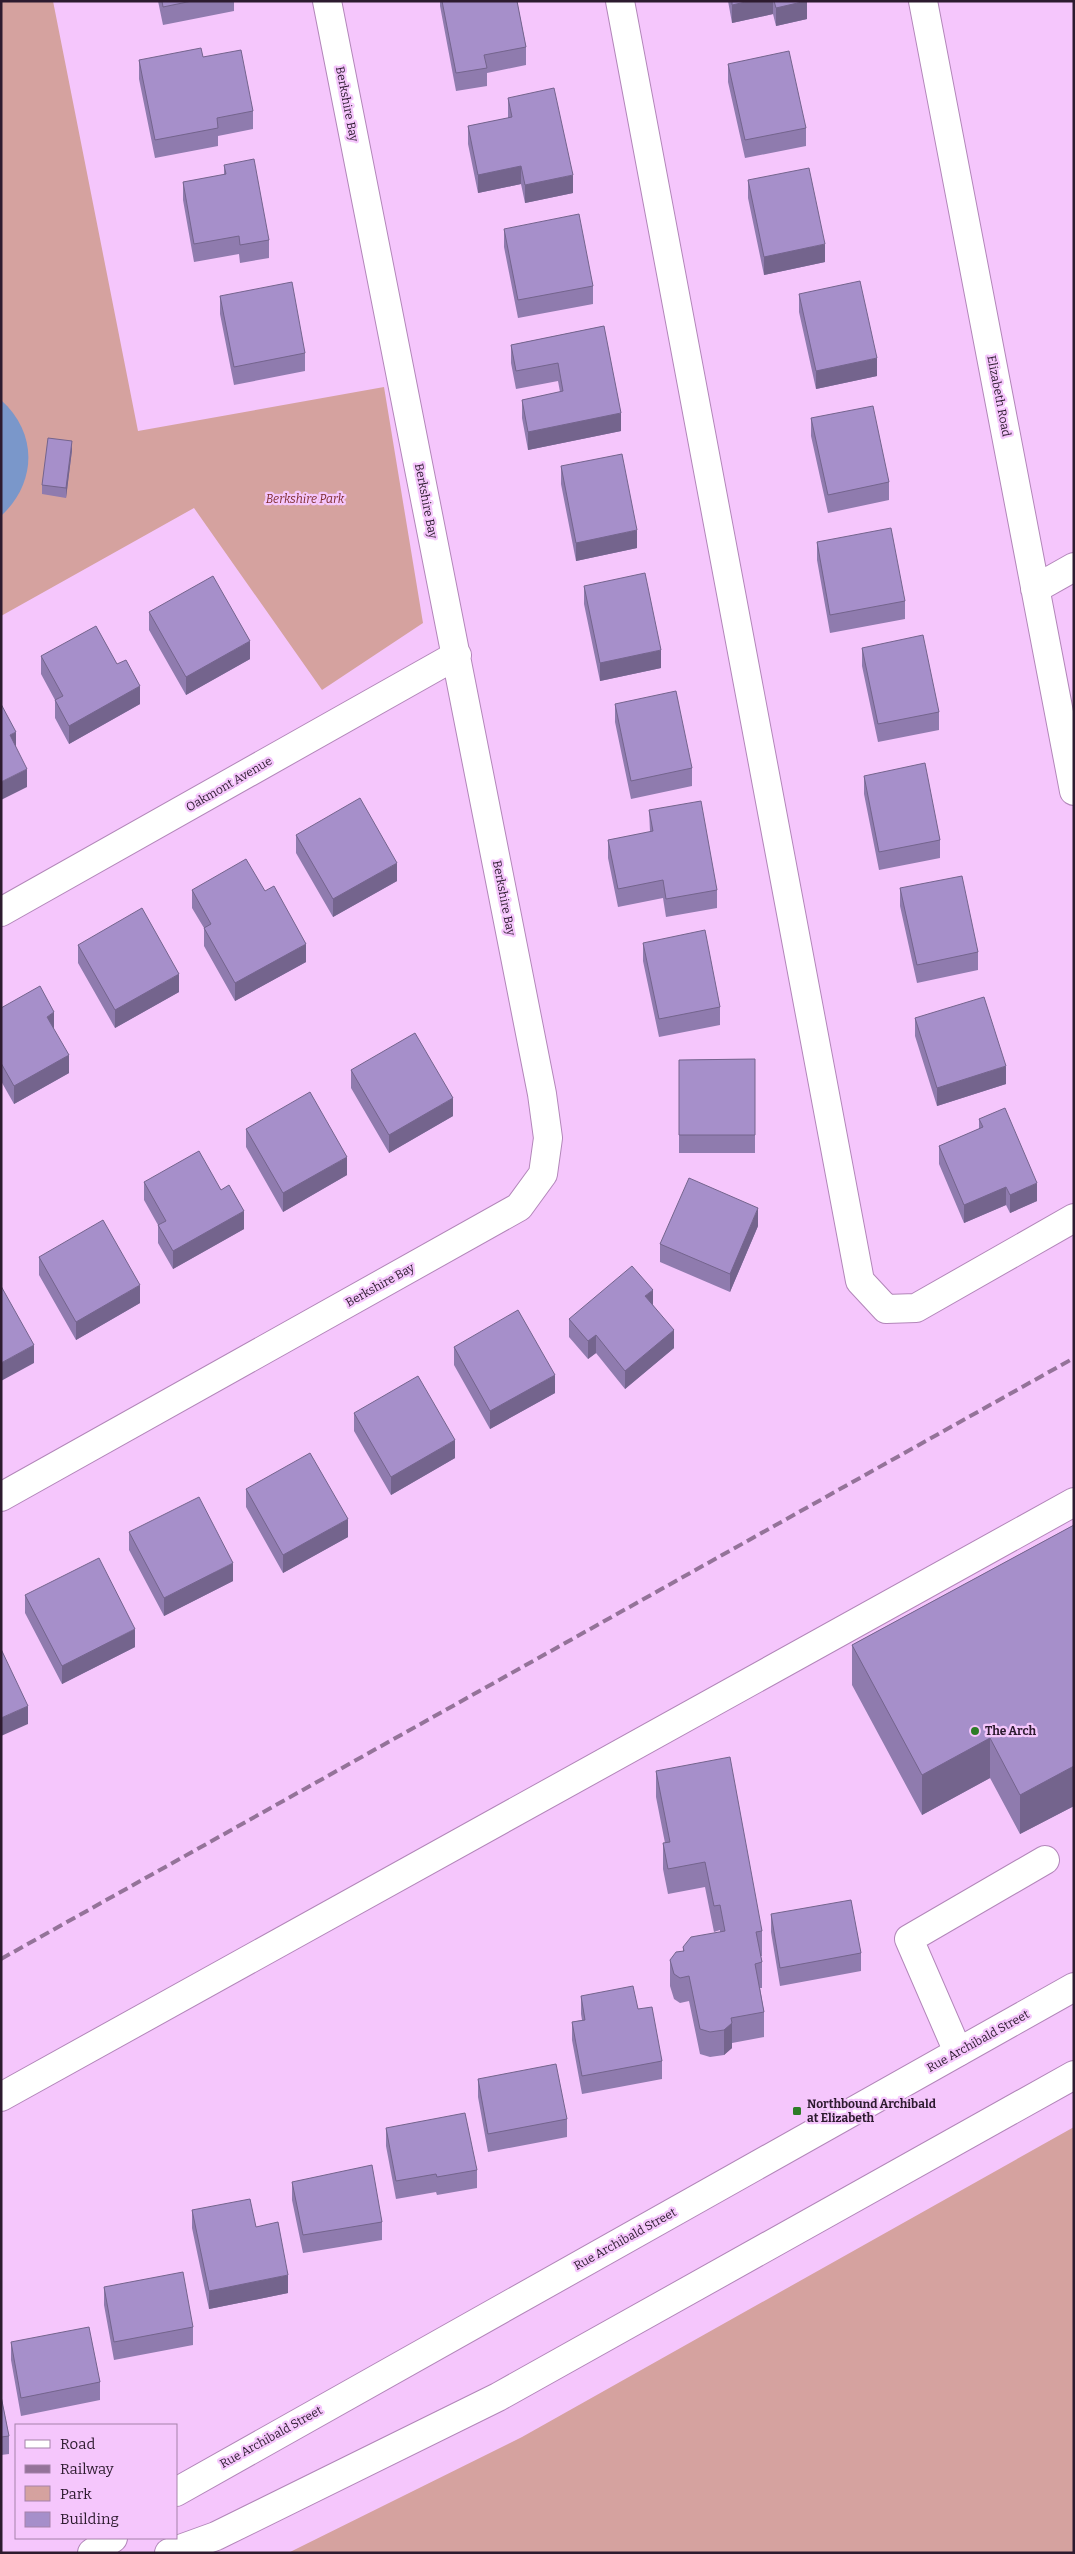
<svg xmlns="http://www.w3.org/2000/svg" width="1075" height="2554" font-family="Bitter,serif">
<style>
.green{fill:#d5a29f}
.water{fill:#7a97ca}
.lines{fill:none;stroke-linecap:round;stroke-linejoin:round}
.minor-casing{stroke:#b286b9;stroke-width:30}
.major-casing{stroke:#b286b9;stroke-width:30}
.minor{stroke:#fff;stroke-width:28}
.major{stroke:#fff;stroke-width:28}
.rail{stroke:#947399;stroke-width:4;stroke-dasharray:10 5;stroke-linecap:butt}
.wall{fill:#8f7bae}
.shaded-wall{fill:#74648d}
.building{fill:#a68fca;stroke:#74648d}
.poi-dot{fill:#2d7c26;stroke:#f5c6fc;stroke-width:2}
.labels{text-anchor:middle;stroke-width:4.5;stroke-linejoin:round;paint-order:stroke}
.street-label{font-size:12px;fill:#2d1b2f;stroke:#f5c6fc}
.park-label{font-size:12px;font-style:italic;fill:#7f2d2f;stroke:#f5c6fc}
.poi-label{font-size:12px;font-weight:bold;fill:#2d1b2f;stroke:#f5c6fc;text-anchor:start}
</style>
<rect width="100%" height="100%" fill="#f5c6fc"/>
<!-- green -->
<path class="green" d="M1 1H53L138 431 384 387 423 623 322 690 194 508 1 616Z
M1074 2127V2553H288L522 2437Z"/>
<!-- water -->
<path class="water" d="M1 400C38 433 37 483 1 516Z"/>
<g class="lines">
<!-- minor casing -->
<g class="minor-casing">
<path id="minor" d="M620 1 860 1281 886 1309 916 1308 1074 1218
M923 1 1074 791
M1035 589 1074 567
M1 912 457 655
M1 1497 519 1207 543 1174 548 1138 542 1094 327 1
M958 2052 909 1939 1045 1860
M1 2097 1074 1502"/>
</g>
<!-- major casing -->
<g class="major-casing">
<path id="major" d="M176 2492 1074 1987
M92 2553 113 2538
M169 2553 216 2536 498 2397 1074 2075"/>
</g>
<!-- minor -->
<use href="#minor" class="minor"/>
<!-- major -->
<use href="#major" class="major"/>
<!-- rail -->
<path class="rail" d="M1 1959 1074 1358"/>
</g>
<!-- wall -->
<path class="wall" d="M158 1H234V11L163 25Z
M440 1H517L526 47V65L487 73V86L456 91 440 6Z
M728 1H807V19L776 26 773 14 732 23Z
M203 57 253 111V129L218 136V146L155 158 139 79V60Z
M728 64 806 128V146L745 158 728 82Z
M508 98 573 193 525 203 521 184 478 193 468 144V126L508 118Z
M224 165 269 240V258L240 263 239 254 194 262 183 200V182L224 175Z
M748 180 825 262 764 275 748 198Z
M504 229 593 286V304L518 318 504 247Z
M799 294 877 376 816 389 799 312Z
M220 296 305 353V371L234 385 220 314Z
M604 326 621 431 528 450 522 418V400L560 392 558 381 516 389 511 363V345Z
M811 418 889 482V500L828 513 811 436Z
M72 450 66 498 42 494V485Z
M561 466 637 548 576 561 561 484Z
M817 542 905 601V619L830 633 817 560Z
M584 586 661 668 600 681 584 604Z
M149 612 250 659 186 695 149 630Z
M862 648 939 712V730L878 742 862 666Z
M41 656 117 664 140 704 69 744 55 718V700L41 674Z
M615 704 692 768V786L631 799 615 722Z
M864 776 940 840V858L879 870 864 794Z
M649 810 717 890V908L666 917 663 898 618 907 608 858V840L650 832Z
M296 835 397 881 333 917 296 853Z
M900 888 978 952V970L917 983 900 906Z
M192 890 265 891 306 962 235 1001 204 946V928L192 908Z
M643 943 720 1007V1025L659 1037 643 961Z
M78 945 179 992 115 1028 78 963Z
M1 1008 54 1030 69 1073 14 1104 1 1081Z
M915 1018 1006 1084 937 1106 915 1036Z
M755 1059V1153H679V1060Z
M351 1070 453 1116 389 1153 351 1088Z
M979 1119 1037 1201 1010 1213 1006 1205 964 1223 939 1164V1146L979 1129Z
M246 1129 347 1175 283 1212 246 1147Z
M144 1182 221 1190 244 1229 173 1269 158 1243V1225L144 1200Z
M758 1226 730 1292 660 1262V1244Z
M39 1257 140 1303 76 1340 39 1275Z
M653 1305 674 1348 625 1389 596 1353 588 1359 569 1337V1319Z
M454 1347 555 1393 490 1429 454 1365Z
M354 1413 455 1458 391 1495 354 1431Z
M246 1489 348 1537 283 1573 246 1507Z
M1074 1525V1806L1020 1834 990 1778 922 1815 852 1685V1645Z
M129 1532 233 1581 164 1616 129 1550Z
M25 1595 135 1647 62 1684 25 1613Z
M656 1771 762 1931V1956H761L762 1962V1988H760L764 2012V2037L732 2043V2048L724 2055 710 2057 700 2054 689 2001 680 2003 674 1999 670 1986V1960L683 1951V1947L720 1932V1930L714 1932 705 1887 668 1894 663 1869V1843H665L656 1797Z
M771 1914 861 1953V1971L780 1986 771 1932Z
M581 1996 638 2009 662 2061V2079L582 2094 572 2040V2022L582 2020 581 2014Z
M478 2079 567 2119V2137L488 2152 478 2097Z
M386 2128 477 2170V2188L437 2195 436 2192 396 2199 386 2146Z
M292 2182 382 2222V2240L303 2253 292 2200Z
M192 2210 256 2227 288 2293 209 2309 192 2228Z
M104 2287 193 2327V2345L114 2360 104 2305Z
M11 2342 100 2382V2400L21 2416 11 2360Z
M1 2396 9 2436V2454L1 2455Z"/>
<!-- shaded-wall -->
<path class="shaded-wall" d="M750 1H773V14L732 23V5Z
M806 1H807V19L776 26V8Z
M521 166V184L478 193V175Z
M573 175V193L525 203V185Z
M825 244V262L764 275V257Z
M877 358V376L816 389V371Z
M621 413V431L528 450V432Z
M72 441V450L66 498V488Z
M637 530V548L576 561V543Z
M250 641V659L186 695V677Z
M661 650V668L600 681V663Z
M140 686V704L69 744V726Z
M16 732V750L10 735Z
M27 769V787L1 800V782Z
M397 863V881L333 917V899Z
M306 944V962L235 1001V983Z
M179 974V992L115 1028V1010Z
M54 1012V1030L47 1017Z
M69 1055V1073L14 1104V1086Z
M1006 1066V1084L937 1106V1088Z
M453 1098V1116L389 1153V1135Z
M347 1157V1175L283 1212V1193Z
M1037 1183V1201L1010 1213V1195Z
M1006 1187V1205L964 1223V1205Z
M758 1208V1226L730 1292V1274Z
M244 1211V1229L173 1269V1251Z
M140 1285V1303L76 1340V1322Z
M653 1290V1308L645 1296Z
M674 1330V1348L625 1389V1371Z
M596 1335V1353L588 1359V1341Z
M34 1345V1363L1 1381V1363Z
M555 1375V1393L490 1429V1411Z
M455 1440V1458L391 1495V1477Z
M348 1519V1537L283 1573V1555Z
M233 1563V1581L164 1616V1598Z
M135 1629V1647L62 1684V1666Z
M28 1706V1724L1 1736V1718Z
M990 1738V1778L922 1815V1775Z
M1074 1766V1806L1020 1834V1795Z
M732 2023V2048L724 2055V2030Z
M288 2275V2293L209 2309V2291Z"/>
<!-- building -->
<path class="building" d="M162 1H192L163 7Z
M442 1H517L526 47 484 55 487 68 456 73Z
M732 1H750L732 5Z
M774 1H806L776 8Z
M201 48 203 57 241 50 253 111 217 118 218 128 155 140 139 60Z
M789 51 806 128 745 140 728 64Z
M554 88 573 175 525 185 521 166 478 175 468 126 512 117 508 98Z
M254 159 269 240 240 245 239 236 194 244 183 182 226 174 224 165Z
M809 168 825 244 764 257 748 180Z
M579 214 593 286 518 300 504 229Z
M860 281 877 358 816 371 799 294Z
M292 282 305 353 234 367 220 296Z
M604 326 621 413 528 432 522 400 563 391 558 363 516 371 511 345Z
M873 406 889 482 828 495 811 418Z
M48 438 72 441 66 488 42 485Z
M622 454 637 530 576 543 561 466Z
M891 528 905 601 830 615 817 542Z
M645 573 661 650 600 663 584 586Z
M213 576 250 641 186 677 149 612Z
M96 626 117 664 126 660 140 686 69 726 55 700 63 696 41 656Z
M923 635 939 712 878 724 862 648Z
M676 691 692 768 631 781 615 704Z
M1 704 16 732 10 735 27 769 1 782Z
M925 763 940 840 879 852 864 776Z
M360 798 397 863 333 899 296 835Z
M701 801 717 890 666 899 663 880 618 889 608 840 653 831 649 810Z
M246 859 265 891 274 886 306 944 235 983 204 928 211 924 192 890Z
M962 876 978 952 917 965 900 888Z
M142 908 179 974 115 1010 78 945Z
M705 930 720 1007 659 1019 643 943Z
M40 986 54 1012 47 1017 69 1055 14 1086 1 1063V1008Z
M984 997 1006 1066 937 1088 915 1018Z
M415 1033 453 1098 389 1135 351 1070Z
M755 1059V1135H679V1060Z
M310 1092 347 1157 283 1193 246 1129Z
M1005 1108 1037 1183 1010 1195 1006 1187 964 1205 939 1146 983 1127 979 1119Z
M199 1151 221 1190 229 1185 244 1211 173 1251 158 1225 166 1221 144 1182Z
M689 1178 758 1208 730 1274 660 1244Z
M103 1220 140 1285 76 1322 39 1257Z
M632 1266 653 1290 645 1296 674 1330 625 1371 596 1335 588 1341 569 1319Z
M1 1286 34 1345 1 1363Z
M518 1310 555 1375 490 1411 454 1347Z
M418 1376 455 1440 391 1477 354 1413Z
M310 1453 348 1519 283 1555 246 1489Z
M199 1497 233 1563 164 1598 129 1532Z
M1074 1525V1766L1020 1795 990 1738 922 1775 852 1645Z
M99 1558 135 1629 62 1666 25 1595Z
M1 1649 28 1706 1 1718Z
M730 1757 762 1931 756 1932 762 1962 755 1964 764 2012 731 2018 732 2023 724 2030 710 2032 700 2029 689 1976 680 1978 674 1974 670 1960 676 1952 684 1951 683 1947 691 1937 725 1931 720 1905 714 1906 705 1862 668 1869 663 1843 670 1842 656 1771Z
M851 1900 861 1953 780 1968 771 1914Z
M633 1986 638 2009 652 2007 662 2061 582 2076 572 2022 585 2020 581 1996Z
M556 2064 567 2119 488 2134 478 2079Z
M465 2113 477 2170 437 2177 436 2174 396 2181 386 2128Z
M372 2165 382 2222 303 2235 292 2182Z
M250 2199 256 2227 278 2222 288 2275 209 2291 192 2210Z
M183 2272 193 2327 114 2342 104 2287Z
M89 2327 100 2382 21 2398 11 2342Z
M1 2396 9 2436 1 2437Z"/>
<!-- markers -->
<g class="poi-dot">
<circle cx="975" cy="1731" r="5"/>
<rect x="792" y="2106" width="10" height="10" rx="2.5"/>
</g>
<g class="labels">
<!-- street labels -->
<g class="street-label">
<text transform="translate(347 104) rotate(79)" y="4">Berkshire Bay</text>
<text transform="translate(999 396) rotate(79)" y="4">Elizabeth Road</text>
<text transform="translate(426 501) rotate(79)" y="4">Berkshire Bay</text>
<text transform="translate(229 784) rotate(-30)" y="4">Oakmont Avenue</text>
<text transform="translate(504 898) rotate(79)" y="4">Berkshire Bay</text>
<text transform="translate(380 1285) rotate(-29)" y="4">Berkshire Bay</text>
<text transform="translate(978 2041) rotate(-29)" y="4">Rue Archibald Street</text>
<text transform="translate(625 2239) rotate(-29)" y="4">Rue Archibald Street</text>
<text transform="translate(271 2437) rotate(-29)" y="4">Rue Archibald Street</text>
</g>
<!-- park labels -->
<g class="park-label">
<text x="305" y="503">Berkshire Park</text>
</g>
<!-- poi labels -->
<g class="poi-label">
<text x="985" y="1735">The Arch</text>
<text x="807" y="2108">Northbound Archibald<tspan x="807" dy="14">at Elizabeth</tspan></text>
</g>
</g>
<!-- border -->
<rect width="1075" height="2554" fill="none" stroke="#2d1b2f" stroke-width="5"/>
<!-- legend -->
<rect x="15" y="2424" width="162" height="115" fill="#f5c6fc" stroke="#a582aa"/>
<rect x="25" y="2440" width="25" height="8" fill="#ffffff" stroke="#a582aa"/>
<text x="60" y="2449" font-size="15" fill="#2d1b2f">Road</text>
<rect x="25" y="2465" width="25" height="8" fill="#947399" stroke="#a582aa"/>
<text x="60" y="2474" font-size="15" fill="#2d1b2f">Railway</text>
<rect x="25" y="2486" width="25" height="15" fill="#d5a29f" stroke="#a582aa"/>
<text x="60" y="2499" font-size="15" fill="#2d1b2f">Park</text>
<rect x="25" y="2512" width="25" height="15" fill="#a68fca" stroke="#a582aa"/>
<text x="60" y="2524" font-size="15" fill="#2d1b2f">Building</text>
</svg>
